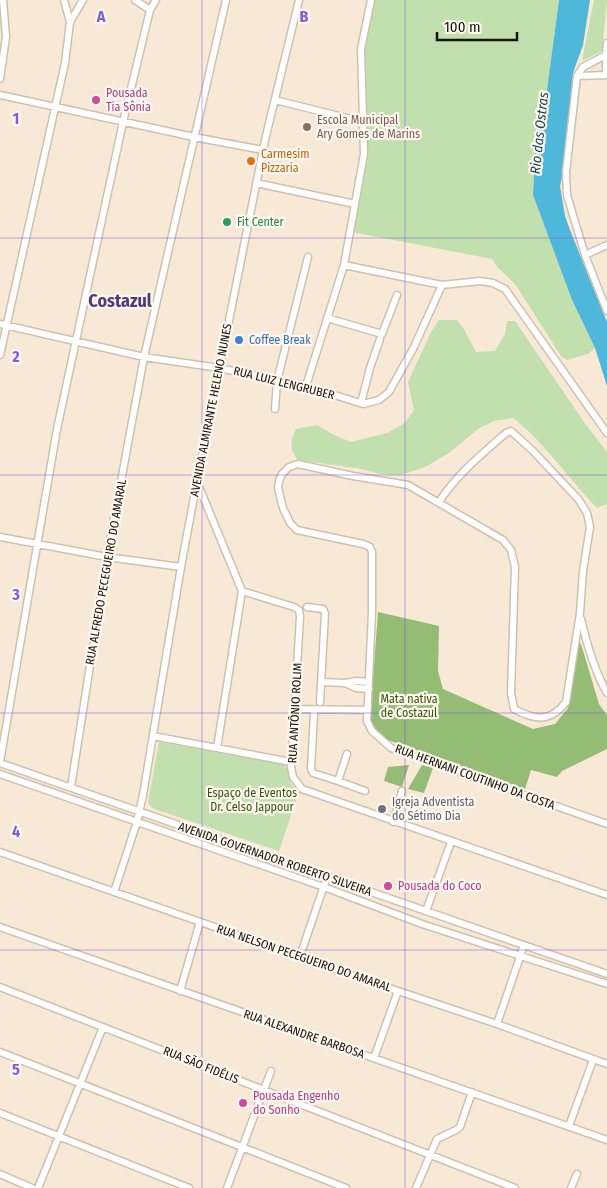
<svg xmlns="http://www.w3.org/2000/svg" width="607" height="1188" font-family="'Fira Sans Condensed',sans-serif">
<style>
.green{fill:#c2e0ad}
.forest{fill:#94bc75}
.water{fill:#4fb7d9}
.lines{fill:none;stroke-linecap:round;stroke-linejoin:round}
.minor-casing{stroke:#cfc0af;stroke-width:9}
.minor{stroke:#fff;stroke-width:6}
.grid{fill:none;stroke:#835ed9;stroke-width:1;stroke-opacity:0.55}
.hotel-dot{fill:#d1479c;stroke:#fef8f0;stroke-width:2}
.education-dot{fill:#8d6e63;stroke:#fef8f0;stroke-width:2}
.food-dot{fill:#e8710a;stroke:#fef8f0;stroke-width:2}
.leisure-dot{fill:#2e9e5b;stroke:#fef8f0;stroke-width:2}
.shop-dot{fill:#3f7fe0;stroke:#fef8f0;stroke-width:2}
.worship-dot{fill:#6b7280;stroke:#fef8f0;stroke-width:2}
.labels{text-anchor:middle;stroke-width:4.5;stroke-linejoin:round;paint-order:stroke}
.hotel-label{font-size:12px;fill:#b23c85;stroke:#fef8f0;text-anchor:start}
.education-label{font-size:12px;fill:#785e54;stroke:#fef8f0;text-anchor:start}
.food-label{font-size:12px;fill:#c56008;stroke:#fef8f0;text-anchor:start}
.leisure-label{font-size:12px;fill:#27864d;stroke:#fef8f0;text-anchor:start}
.shop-label{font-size:12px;fill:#366cbe;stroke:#fef8f0;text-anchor:start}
.street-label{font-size:12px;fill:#16110a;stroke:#fef8f0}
.park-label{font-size:12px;fill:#325607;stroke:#fef8f0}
.worship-label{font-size:12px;fill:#5b616d;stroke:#fef8f0;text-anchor:start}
.water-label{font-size:14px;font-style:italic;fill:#144250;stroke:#fef8f0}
.district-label{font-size:18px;font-weight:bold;fill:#4d3d7a;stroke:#fef8f0}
.grid-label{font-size:16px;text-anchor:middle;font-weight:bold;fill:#835ed9;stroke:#fef8f0;stroke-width:4.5;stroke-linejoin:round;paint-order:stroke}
</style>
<rect width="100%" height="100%" fill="#f8e9d7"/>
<!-- green -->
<path class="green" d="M372 0H559L547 90 536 136 533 195 572 300 595 348 588 354 567 360 561 356 515 284 498 268 492 259 352 232 368 152 363 63 364 47Z
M594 0H607L602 51 582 61Z
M439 320H457L464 329 476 352 495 351 505 334 507 321H515L584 422 607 452V504L597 508C568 478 545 443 513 418L494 421 478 429 449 453 425 467 401 475 380 474 362 469 298 460C289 449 290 441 296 429L317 425 332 434 351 442 387 433 405 423 414 410 408 382 431 332Z
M159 742 283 764 287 768 291 784 299 792 279 851 152 808 148 803Z"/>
<!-- forest -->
<path class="forest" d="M378 612 439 626 438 671 443 689 533 729 555 724 568 708 578 642 581 644 599 704 607 715V749L562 771 557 777 531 770 525 789 385 739 374 729 370 718Z
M409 765 402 787 384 781 388 767Z
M422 765 433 768 424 793 408 789Z"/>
<!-- water -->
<path class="water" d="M559 0H590L583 45 573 73 564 168 560 186 565 216 570 230 607 322V386L595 348 572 300 533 195 536 136 547 90Z"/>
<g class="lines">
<!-- minor casing -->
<g class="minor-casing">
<path id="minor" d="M135 0 150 10
M70 22 83 0
M607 43 606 55 583 67 577 76 566 172 567 195 585 255 607 311
M606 75V55
M577 76 607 75
M0 79 6 37 3 0
M0 95 194 137 263 150
M275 100 363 122
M256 183 355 204
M585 255 607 245
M344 265 442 285 480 281 493 283 505 289 607 433
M327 318 382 334 397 295
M0 324 144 357 219 368 306 386 363 404 379 400 389 392 414 347 442 285
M0 355 65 63 70 22 64 0
M306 386 344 265 364 154 361 49 371 0
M361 403 370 368 380 339
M275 409 277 381 308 257
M197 482 242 591 294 607 299 610 300 617 291 767 293 777 302 789 607 895
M439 502C456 475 482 454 506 433L511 431 533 451 579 500 587 513 590 527 583 571 580 613 566 702C550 723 535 720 514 709L511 693 515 567 511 550 503 540 408 485 353 476 298 464 289 467 282 474 279 481 278 488 283 508 290 523 297 530 363 544 370 547 372 552V612L367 721 372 731 391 748 607 824
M0 537 107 557 181 567
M307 607 323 609 325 613 320 702
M581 619C587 645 594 670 607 693
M322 682 345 683 356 681 369 682
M345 683 356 688 369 689
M295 709 367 710
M314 714 311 769 313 773 338 781 347 754
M153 736 291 762
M217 748 242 591
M0 762 57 429 123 122 150 10 156 0
M0 763 607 974
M0 774 324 887 422 924 607 984
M338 781 365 791
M71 787 107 557 144 357 226 0
M393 822 402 791
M0 852 398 991 497 1024 607 1064
M114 892 137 822 143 795 181 567 197 481 265 140 299 0
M426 911 451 842
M0 927 607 1140
M300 956 327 877
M0 987 515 1188
M180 991 200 922
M497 1024 524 945
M0 1052 346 1188
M374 1058 398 991
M0 1113 189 1188
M569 1126 593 1060
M0 1174 32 1188
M38 1188 103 1027
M227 1188 271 1071
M416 1188 437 1139 456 1130 460 1127 472 1092
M571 1188 577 1174"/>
</g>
<!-- minor -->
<use href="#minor" class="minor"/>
</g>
<!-- grid -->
<path class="grid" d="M202 0V1188M405 0V1188M0 238H607M0 475H607M0 713H607M0 950H607"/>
<!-- markers -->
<g class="hotel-dot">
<circle cx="96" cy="100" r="5"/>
<circle cx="388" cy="886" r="5"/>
<circle cx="243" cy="1103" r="5"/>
</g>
<circle class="education-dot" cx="307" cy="127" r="5"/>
<circle class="food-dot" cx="251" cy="161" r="5"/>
<circle class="leisure-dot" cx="227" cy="222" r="5"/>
<circle class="shop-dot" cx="239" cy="340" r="5"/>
<circle class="worship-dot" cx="382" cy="809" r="5"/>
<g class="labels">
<!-- hotel labels -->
<g class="hotel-label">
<text x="106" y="97">Pousada<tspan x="106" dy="14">Tia Sônia</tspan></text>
<text x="398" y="890">Pousada do Coco</text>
<text x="253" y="1100">Pousada Engenho<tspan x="253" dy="14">do Sonho</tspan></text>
</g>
<!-- education labels -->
<g class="education-label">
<text x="317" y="124">Escola Municipal<tspan x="317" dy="14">Ary Gomes de Marins</tspan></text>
</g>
<!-- food labels -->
<g class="food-label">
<text x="261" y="158">Carmesim<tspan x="261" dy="14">Pizzaria</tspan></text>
</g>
<!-- leisure labels -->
<g class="leisure-label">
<text x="237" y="226">Fit Center</text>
</g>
<!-- shop labels -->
<g class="shop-label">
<text x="249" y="344">Coffee Break</text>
</g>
<!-- street labels -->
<g class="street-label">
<text transform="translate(284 383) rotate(14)" y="4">RUA LUIZ LENGRUBER</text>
<text transform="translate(211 410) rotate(-79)" y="4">AVENIDA ALMIRANTE HELENO NUNES</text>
<text transform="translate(106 572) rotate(-80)" y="4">RUA ALFREDO PECEGUEIRO DO AMARAL</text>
<text transform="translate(295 713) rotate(-87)" y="4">RUA ANTÔNIO ROLIM</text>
<text transform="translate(475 777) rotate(20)" y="4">RUA HERNANI COUTINHO DA COSTA</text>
<text transform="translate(275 859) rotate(19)" y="4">AVENIDA GOVERNADOR ROBERTO SILVEIRA</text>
<text transform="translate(304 958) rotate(19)" y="4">RUA NELSON PECEGUEIRO DO AMARAL</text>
<text transform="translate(304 1034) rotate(19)" y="4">RUA ALEXANDRE BARBOSA</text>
<text transform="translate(201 1065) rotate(22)" y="4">RUA SÃO FIDÉLIS</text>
</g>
<!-- park labels -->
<g class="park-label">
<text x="409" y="703">Mata nativa<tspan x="409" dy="14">de Costazul</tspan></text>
<text x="252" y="797">Espaço de Eventos<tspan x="252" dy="14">Dr. Celso Jappour</tspan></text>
</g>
<!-- worship labels -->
<g class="worship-label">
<text x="392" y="806">Igreja Adventista<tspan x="392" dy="14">do Sétimo Dia</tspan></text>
</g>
<!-- water labels -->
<g class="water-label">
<text transform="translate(539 133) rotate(-84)" y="5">Rio das Ostras</text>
</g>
<!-- district labels -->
<g class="district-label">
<text x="120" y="307">Costazul</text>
</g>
</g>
<g class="grid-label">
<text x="101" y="22">A</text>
<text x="304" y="22">B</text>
<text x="16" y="124">1</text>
<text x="16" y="362">2</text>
<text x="16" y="600">3</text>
<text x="16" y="837">4</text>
<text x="16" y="1075">5</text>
</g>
<!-- scale -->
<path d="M437 32v8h80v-8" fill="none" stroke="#16110a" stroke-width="2.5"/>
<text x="444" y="32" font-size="15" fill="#16110a" stroke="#fef8f0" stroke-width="4" paint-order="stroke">100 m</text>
</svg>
